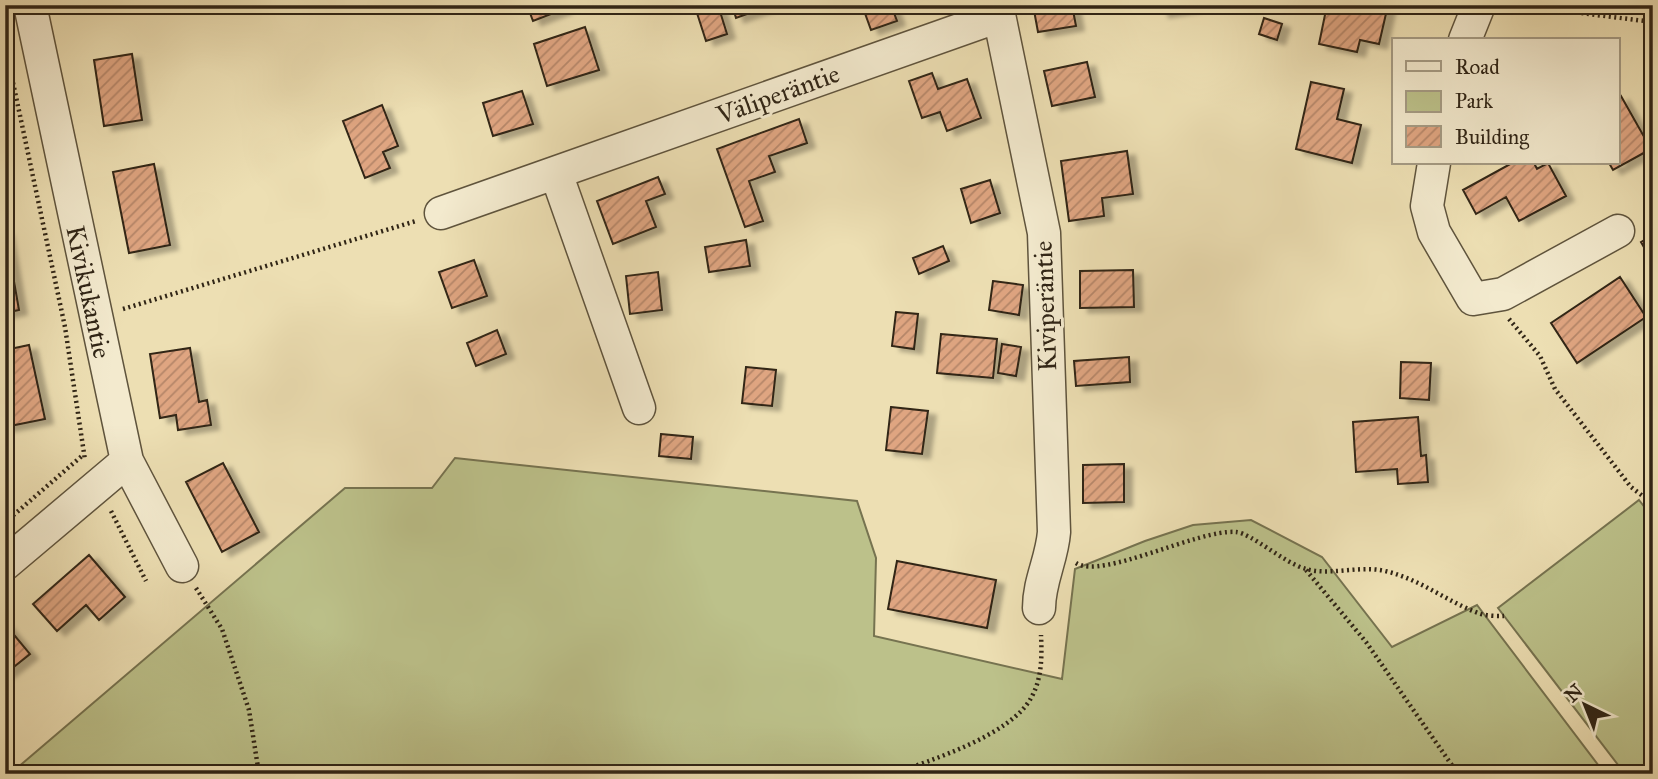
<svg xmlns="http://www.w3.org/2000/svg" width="1658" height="779" font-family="'IM FELL Great Primer',serif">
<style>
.green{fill:#bcc18a;stroke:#767350;stroke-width:2}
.building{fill:url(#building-hatch);stroke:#302516;stroke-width:2;filter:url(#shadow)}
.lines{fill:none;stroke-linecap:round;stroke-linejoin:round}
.street-casing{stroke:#5f543d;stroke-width:35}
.path{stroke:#302516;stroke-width:4.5;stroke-dasharray:2 3.5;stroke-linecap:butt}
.street{stroke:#f3eace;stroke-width:32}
.labels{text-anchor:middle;stroke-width:6;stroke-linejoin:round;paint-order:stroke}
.street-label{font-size:26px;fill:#302516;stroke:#f3eace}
</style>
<defs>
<pattern id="building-hatch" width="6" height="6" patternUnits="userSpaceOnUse" patternTransform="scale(1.75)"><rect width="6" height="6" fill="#dfa581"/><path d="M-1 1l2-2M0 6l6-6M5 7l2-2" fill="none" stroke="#b58669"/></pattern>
<filter id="shadow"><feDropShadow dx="8" dy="4.5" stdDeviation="2" flood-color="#0004"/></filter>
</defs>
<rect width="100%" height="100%" fill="#eddfb3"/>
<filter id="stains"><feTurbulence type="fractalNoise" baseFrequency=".00286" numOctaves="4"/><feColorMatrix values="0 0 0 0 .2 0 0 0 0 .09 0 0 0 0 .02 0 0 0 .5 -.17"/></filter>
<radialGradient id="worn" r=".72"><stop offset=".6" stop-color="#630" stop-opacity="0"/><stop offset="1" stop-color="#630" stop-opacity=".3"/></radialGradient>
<!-- green -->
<path class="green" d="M455 458 857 501 876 558 874 636 1062 679 1075 569 1145 541 1193 525 1251 520 1322 557 1392 647 1477 605 1605 774H10L345 488H432Z
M1639 500 1653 518V774H1625L1498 608Z"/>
<!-- building -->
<path class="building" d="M527 5H562L564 9 533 21Z
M712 5H718L727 34 706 41 696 10Z
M732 5H772L736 18Z
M862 5H891L897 21 871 30Z
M1033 5H1072L1076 26 1038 32Z
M1159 5H1193L1194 7 1161 13Z
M1327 5H1388L1379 44 1360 40 1357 52 1319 44Z
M1264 18 1282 24 1277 40 1259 34Z
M585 27 599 70 547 86 534 44Z
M132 54 142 120 104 126 94 60Z
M1087 62 1095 97 1052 106 1044 71Z
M932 73 938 89 967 79 981 118 947 131 940 112 922 118 909 81Z
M1311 82 1344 89 1337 119 1361 125 1352 163 1296 149Z
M522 91 533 124 493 136 483 103Z
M1621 96 1651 149 1613 170 1609 163H1618V98Z
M382 105 398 146 383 152 390 168 365 178 343 121Z
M799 119 807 143 769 156 775 172 749 181 763 221 745 227 717 149Z
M1127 151 1133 194 1102 198 1104 216 1069 221 1061 161Z
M1512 163H1534L1537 169 1548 163 1566 196 1519 221 1506 197 1476 214 1463 190Z
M154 164 170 245 129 253 113 172Z
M658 177 665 194 646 201 656 227 613 244 597 201Z
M990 180 1000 213 971 223 961 189Z
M5 230 19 310 5 313Z
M1653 235V263L1641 242Z
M746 240 750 266 709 272 705 247Z
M943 246 949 261 919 274 913 258Z
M474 260 487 296 452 308 439 272Z
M1133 270 1134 307 1080 308V271Z
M658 272 662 310 630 314 626 276Z
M1620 277 1646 317 1577 363 1551 323Z
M993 281 1023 285 1019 315 989 310Z
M896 312 918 314 914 349 892 346Z
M497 330 506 354 476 366 467 343Z
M941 334 997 339 993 378 937 373Z
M1002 344 1021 347 1016 376 998 373Z
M29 345 45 419 5 427V350Z
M190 348 199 402 207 400 211 425 178 430 176 415 160 418 150 354Z
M1129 357 1130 382 1076 386 1074 361Z
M1401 362 1431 363 1429 400 1400 398Z
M746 367 776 370 772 406 742 403Z
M891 407 928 411 922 454 886 450Z
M1418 417 1421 456 1426 455 1428 482 1398 484 1397 469 1356 472 1353 422Z
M661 434 693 437 691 459 659 456Z
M223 463 259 532 222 552 186 482Z
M1124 464V502L1083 503V465Z
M89 555 125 597 99 620 86 605 57 631 33 604Z
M897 561 996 580 987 628 888 609Z
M5 624 30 654 5 674Z"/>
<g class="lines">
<!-- street casing -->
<g class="street-casing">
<path id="street" d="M30 5 127 461 182 566
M997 5 1044 233 1054 532C1052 559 1039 581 1039 608
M1465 40 1479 5
M1434 163 1427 206 1434 232 1473 299 1503 294 1618 231
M556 173 639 408
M441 213 999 16
M5 564 127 461"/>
</g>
<!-- path -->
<path class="path" d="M1516 5 1653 22
M5 45 65 327 85 460
M123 309 416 221
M1509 319 1540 356 1555 389 1631 487 1653 504
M111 511 146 581
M9 519 83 455
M1076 563C1102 580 1198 529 1236 532 1251 533 1284 563 1306 569 1331 576 1359 565 1385 571 1420 579 1446 601 1478 613 1485 616 1496 616 1504 616
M1306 570 1366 642 1458 774
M196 588 222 629 249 710 259 774
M891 774C930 761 1011 735 1031 698 1042 679 1042 657 1041 635"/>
<!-- street -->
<use href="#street" class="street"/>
</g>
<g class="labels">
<!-- street labels -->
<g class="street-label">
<text transform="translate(778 94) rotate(-20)" y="9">Väliperäntie</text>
<text transform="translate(89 292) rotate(78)" y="9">Kivikukantie</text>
<text transform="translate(1045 306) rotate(-92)" y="9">Kiviperäntie</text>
</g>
</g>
<!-- margin -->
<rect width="1658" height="779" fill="none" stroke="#eddfb3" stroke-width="28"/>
<rect x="7" y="7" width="1644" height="765" fill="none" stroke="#302516" stroke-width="3.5"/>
<rect x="14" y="14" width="1630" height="751" fill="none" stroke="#302516" stroke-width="2"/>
<!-- legend -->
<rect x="1392" y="38" width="228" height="126" fill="#f3eace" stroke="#a59b84" stroke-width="2"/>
<rect x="1406" y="61" width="35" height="10" fill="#f3eace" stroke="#a59b84" stroke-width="2"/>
<text x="1455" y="74" font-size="21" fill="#302516">Road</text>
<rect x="1406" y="91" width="35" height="21" fill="#bcc18a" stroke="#a59b84" stroke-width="2"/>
<text x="1455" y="108" font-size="21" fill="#302516">Park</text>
<rect x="1406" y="126" width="35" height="21" fill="url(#building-hatch)" stroke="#a59b84" stroke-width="2"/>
<text x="1455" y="144" font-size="21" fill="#302516">Building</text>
<!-- north arrow -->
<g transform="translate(1585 705) rotate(317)" stroke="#f3eace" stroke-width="5" paint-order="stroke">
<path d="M0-5L12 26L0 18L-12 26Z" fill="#302516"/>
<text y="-10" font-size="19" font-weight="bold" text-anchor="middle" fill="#302516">N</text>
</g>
<rect width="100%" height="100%" filter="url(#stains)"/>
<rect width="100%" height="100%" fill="url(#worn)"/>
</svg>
